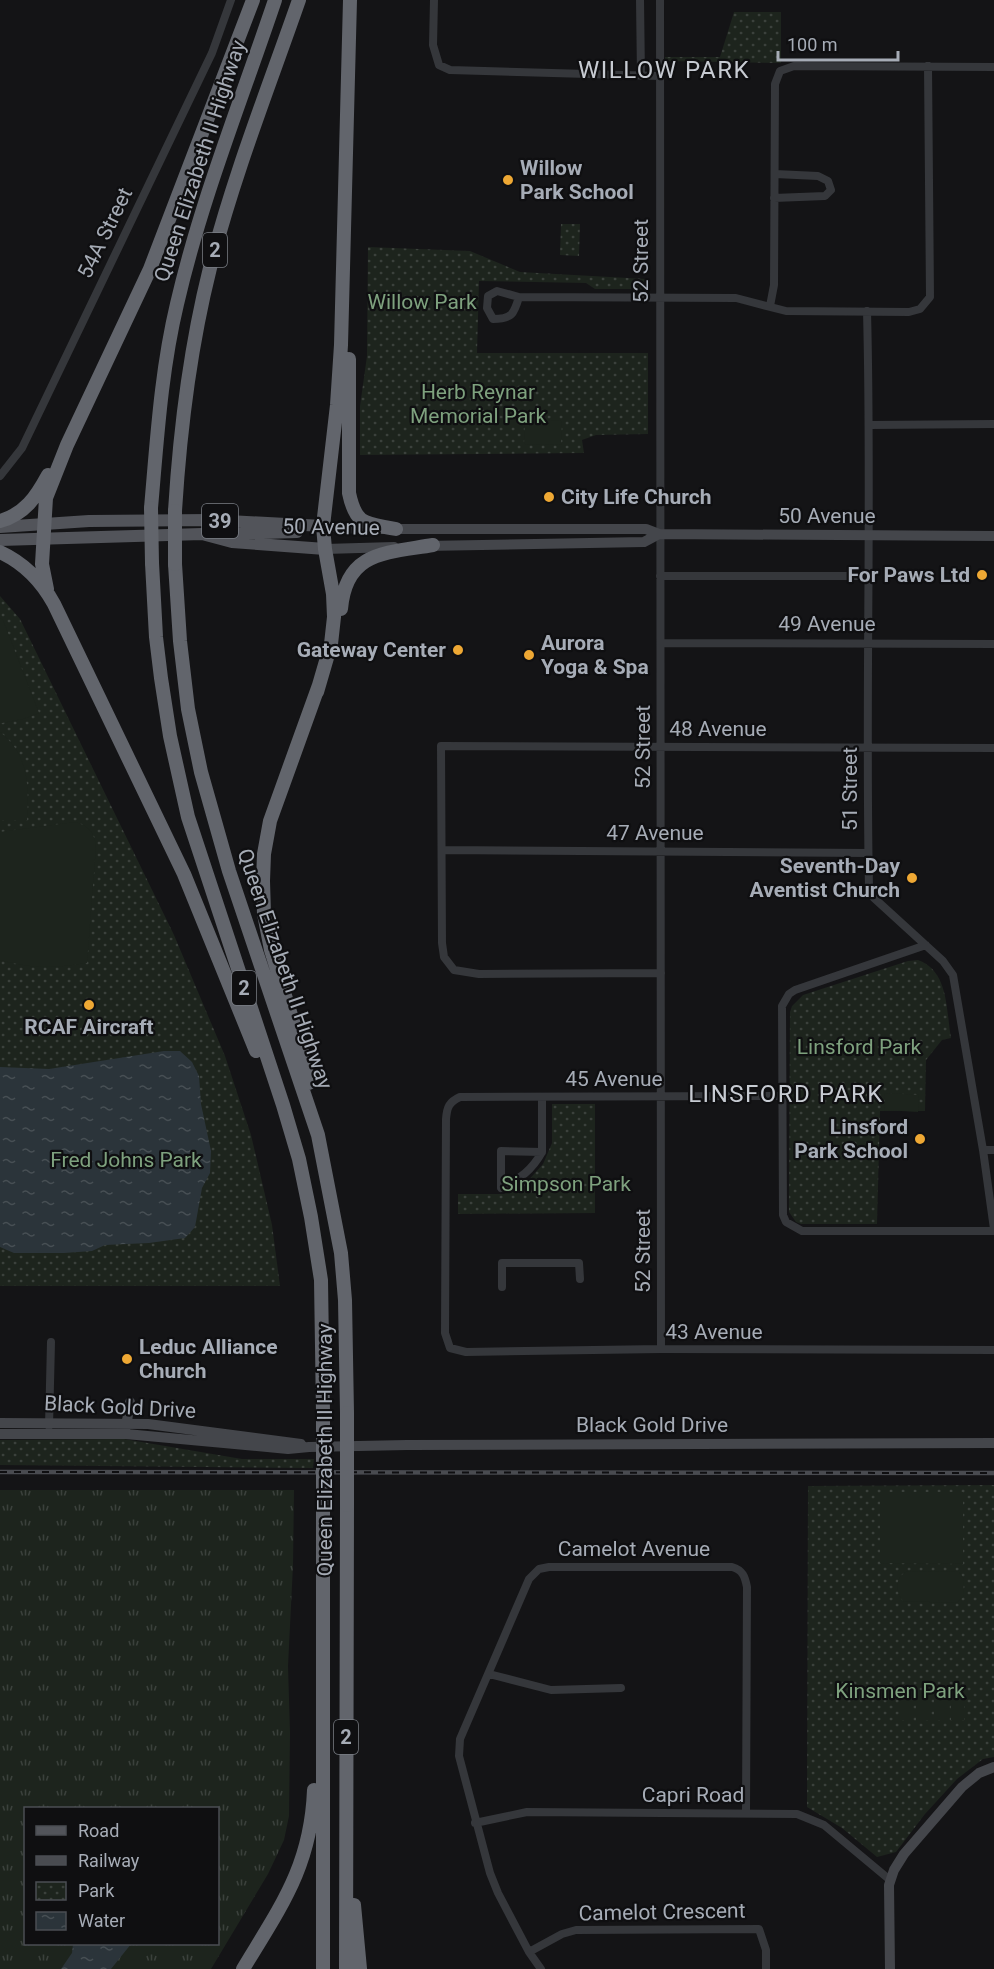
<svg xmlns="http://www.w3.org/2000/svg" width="994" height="1969" font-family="Roboto,sans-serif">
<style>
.grass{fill:url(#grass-tufts);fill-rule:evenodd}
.park{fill:url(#park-dots)}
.pitch{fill:#1d241d}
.water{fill:url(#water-ripples)}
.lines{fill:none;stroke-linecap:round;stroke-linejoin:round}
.street{stroke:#35373b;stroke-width:8}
.secondary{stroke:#44464b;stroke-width:10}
.primary{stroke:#52545a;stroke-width:12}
.highway{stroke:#62656c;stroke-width:14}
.rail-casing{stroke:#494b50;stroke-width:4.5}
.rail{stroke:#0f0f11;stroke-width:2;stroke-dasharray:7;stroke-linecap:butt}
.highway-bridge{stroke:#62656c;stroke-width:14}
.poi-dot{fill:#eea834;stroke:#0f0f11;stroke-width:2}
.labels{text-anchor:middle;stroke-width:4.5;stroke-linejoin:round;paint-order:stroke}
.shield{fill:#0f0f11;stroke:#797d84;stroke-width:1.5}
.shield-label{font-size:20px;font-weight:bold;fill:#a6acb6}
.street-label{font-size:21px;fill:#a6acb6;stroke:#0f0f11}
.poi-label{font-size:21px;font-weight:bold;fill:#a6acb6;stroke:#0f0f11;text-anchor:start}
.park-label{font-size:21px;fill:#7ea17e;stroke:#0f0f11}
.quarter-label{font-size:24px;letter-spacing:1.5px;fill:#c7cbd2;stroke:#0f0f11}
</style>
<defs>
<pattern id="grass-tufts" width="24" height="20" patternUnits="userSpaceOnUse" patternTransform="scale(1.5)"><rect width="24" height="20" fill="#1d241d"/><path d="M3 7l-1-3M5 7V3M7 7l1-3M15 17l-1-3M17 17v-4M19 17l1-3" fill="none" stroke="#3b413c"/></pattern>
<pattern id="park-dots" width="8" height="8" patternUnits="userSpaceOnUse" patternTransform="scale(1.5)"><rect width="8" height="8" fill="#1d241d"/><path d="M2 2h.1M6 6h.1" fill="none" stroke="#3b413c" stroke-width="1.8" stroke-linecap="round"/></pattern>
<pattern id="water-ripples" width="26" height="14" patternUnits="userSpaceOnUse" patternTransform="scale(1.5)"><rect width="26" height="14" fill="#2b343a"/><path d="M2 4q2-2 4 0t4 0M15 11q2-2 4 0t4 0" fill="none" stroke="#474f54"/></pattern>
</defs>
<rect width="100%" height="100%" fill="#141416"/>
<!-- grass -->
<path class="grass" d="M0 1490H294L293 1565 288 1666 290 1733 289 1816 284 1840 268 1874 211 1969H0ZM26 1808H218V1944H26Z"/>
<!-- park -->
<path class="park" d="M734 12H781V63L665 61V57H720Z
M561 224H580L579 256 560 255Z
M368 247 470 251 520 272 646 279V289H595L586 283 479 281 477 353H648V434L596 435 582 440 584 453 360 455V406L367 356Z
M0 596 20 619 174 935 225 1056 251 1135 272 1225 280 1286H0Z
M918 960C949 971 946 1010 951 1038L942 1040 926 1060 925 1111H880L877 1224H801L796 1222 789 1212 790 1012 792 1006 803 995 908 961Z
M552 1104H595V1213L458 1214V1194H504L525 1184 543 1164 552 1143Z
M124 1439 242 1459H314L313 1468 0 1465V1440Z
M994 1485V1757L983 1759 957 1779 925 1814 896 1852 877 1857 842 1828 807 1807 808 1486Z"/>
<!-- pitch -->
<path class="pitch" d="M525 420 562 421 561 445 524 444Z
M0 618 3 620 39 713 23 719 2 723H0Z
M0 732C29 755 29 786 27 820H0Z
M75 822C89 826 94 832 96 846L87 963C54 968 33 969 0 960V832Z
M885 1093 919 1095 918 1112 884 1110Z
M880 1492H963V1564L880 1563Z
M908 1571 959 1572 964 1579 963 1597 956 1603 903 1601C895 1591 895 1576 908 1571Z
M899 1692H911V1720H899Z
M916 1692H929V1720H916Z
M951 1692H964V1720H951Z
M934 1693H947V1720H934Z"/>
<!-- water -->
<path class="water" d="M164 1051H180L192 1062 199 1076 201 1104 211 1151 210 1173 202 1188 195 1227 185 1238 149 1243 105 1245 92 1251 64 1253H14L0 1247V1067L49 1069Z
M73 1944H131L111 1969H61L72 1953Z"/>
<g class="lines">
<!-- street -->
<path class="street" d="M434 0 433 45 439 65 450 70 659 76
M640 0 641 76
M660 0C657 450 662 900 661 1349
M774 198 825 196 831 190 828 181 818 176 775 174
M519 297C514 314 512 319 493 319L487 308 488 296 497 291 519 297 736 298 786 311 909 312 920 309 930 297 928 66
M770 306 774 285 775 84 780 71 794 66 994 67
M867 311C872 503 865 695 869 887L874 898 943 961 953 975 983 1150 994 1229
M870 425 994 424
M0 476 22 448 212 53 231 0
M660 576H868
M661 643 994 644
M443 850 868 853
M926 945 795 990 789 994 782 1006 783 1215 786 1222 802 1231H994
M661 973 479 974 454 970 444 957 442 943 441 746 994 748
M781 1096 460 1097C449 1102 447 1107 446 1119L445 1333 450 1348 466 1352 661 1349 994 1350
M983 1150H994
M501 1151 542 1152C532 1170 520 1179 501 1188Z
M542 1152V1098
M502 1287V1263H579L580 1279
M49 1426 51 1342
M489 1674 551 1690 621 1688
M475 1823 527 1812 797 1814 824 1825 890 1880
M529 1952 562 1934 576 1930 759 1929 766 1950V1969
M541 1969 529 1952 498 1893 490 1873 459 1756 460 1739 463 1732 529 1579 539 1569 549 1567H732C743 1570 745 1577 747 1587L746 1813"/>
<!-- secondary -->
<path class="secondary" d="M323 526 357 529H646L659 534 994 536
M425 546 644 542 659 534
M325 549 394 547
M0 1423 148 1424 301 1444
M126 1427 130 1402
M0 1434H126L288 1449 309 1447 407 1445 994 1443
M890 1969 889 1885 894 1870 904 1854 962 1787 979 1773 994 1767"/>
<!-- primary -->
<path class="primary" d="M0 527 89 521 210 520 323 526
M221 534 297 532
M0 540 202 534 232 542 325 549"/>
<!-- highway -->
<path class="highway" d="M349 359V493C356 527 367 523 396 529
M151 508C157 440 161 371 177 304 201 200 241 101 275 0
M175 511C180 429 190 348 210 268 233 177 268 89 299 0
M0 521C25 514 36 497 48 475
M0 552C24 563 42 582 54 604L184 874 256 1051
M152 563 156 637 161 678 170 736 188 817 283 1105 299 1159 311 1217 321 1280 323 1413
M175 564 180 641 188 709 201 772 229 871 318 1135 341 1253 345 1300 347 1413
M47 589 42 564 46 498 67 445 150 269 253 0
M341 609C346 551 386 553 433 545
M317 692 331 644 334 617 333 594 325 549 323 526 337 405 341 345 350 0
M309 1083 303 1054 271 950 264 914 263 881 264 854 270 821 319 685
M354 1905 360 1969
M243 1969C281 1906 311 1866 314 1790
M323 1969V1505
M346 1969 347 1505"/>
<!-- rail casing -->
<g class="rail-casing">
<path id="rail" d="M0 1472 994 1473"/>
</g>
<!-- rail -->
<use href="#rail" class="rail"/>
<!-- highway-bridge -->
<path class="highway-bridge" d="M151 508 152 563
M175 511V564
M323 1413V1505
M347 1505V1413"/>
</g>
<!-- markers -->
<g class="poi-dot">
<circle cx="508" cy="180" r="6"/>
<circle cx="549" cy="497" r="6"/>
<circle cx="982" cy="575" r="6"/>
<circle cx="458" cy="650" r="6"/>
<circle cx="529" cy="655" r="6"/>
<circle cx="912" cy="878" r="6"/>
<circle cx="89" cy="1005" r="6"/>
<circle cx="920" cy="1139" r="6"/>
<circle cx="127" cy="1359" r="6"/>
</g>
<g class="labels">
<!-- shield labels -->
<g class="shield">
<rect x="203" y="233" width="24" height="34" rx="4.5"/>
<rect x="202" y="504" width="36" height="34" rx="4.5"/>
<rect x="232" y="971" width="24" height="34" rx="4.5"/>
<rect x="334" y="1720" width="24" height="34" rx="4.5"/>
</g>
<g class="shield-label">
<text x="215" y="257">2</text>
<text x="220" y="528">39</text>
<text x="244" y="995">2</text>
<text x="346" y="1744">2</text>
</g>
<!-- street labels -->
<g class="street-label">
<text transform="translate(200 161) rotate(-72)" y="7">Queen Elizabeth II Highway</text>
<text transform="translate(105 233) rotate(-64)" y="7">54A Street</text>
<text transform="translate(641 261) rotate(-90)" y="7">52 Street</text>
<text x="827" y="523">50 Avenue</text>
<text transform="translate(331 527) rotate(1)" y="7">50 Avenue</text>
<text x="827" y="631">49 Avenue</text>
<text x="718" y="736">48 Avenue</text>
<text transform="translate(643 747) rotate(-90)" y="7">52 Street</text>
<text transform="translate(850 789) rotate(-90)" y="7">51 Street</text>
<text x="655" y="840">47 Avenue</text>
<text transform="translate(285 969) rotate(71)" y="7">Queen Elizabeth II Highway</text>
<text x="614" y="1086">45 Avenue</text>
<text transform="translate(643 1251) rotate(-90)" y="7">52 Street</text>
<text x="714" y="1339">43 Avenue</text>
<text transform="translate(120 1407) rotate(3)" y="7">Black Gold Drive</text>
<text x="652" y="1432">Black Gold Drive</text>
<text transform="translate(325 1450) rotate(-90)" y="7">Queen Elizabeth II Highway</text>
<text x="634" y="1556">Camelot Avenue</text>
<text x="693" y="1802">Capri Road</text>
<text transform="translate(662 1912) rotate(-1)" y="7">Camelot Crescent</text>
</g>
<!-- poi labels -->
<g class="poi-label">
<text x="520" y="175">Willow<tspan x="520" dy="24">Park School</tspan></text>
<text x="561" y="504">City Life Church</text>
<text x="970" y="582" text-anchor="end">For Paws Ltd</text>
<text x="541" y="650">Aurora<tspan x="541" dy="24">Yoga &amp; Spa</tspan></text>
<text x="446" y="657" text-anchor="end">Gateway Center</text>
<text x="900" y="873" text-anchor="end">Seventh-Day<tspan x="900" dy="24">Aventist Church</tspan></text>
<text x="89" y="1034" text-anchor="middle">RCAF Aircraft</text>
<text x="908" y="1134" text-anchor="end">Linsford<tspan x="908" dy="24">Park School</tspan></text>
<text x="139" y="1354">Leduc Alliance<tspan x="139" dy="24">Church</tspan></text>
</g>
<!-- park labels -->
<g class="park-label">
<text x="422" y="309">Willow Park</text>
<text x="478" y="399">Herb Reynar<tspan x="478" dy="24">Memorial Park</tspan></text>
<text x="859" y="1054">Linsford Park</text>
<text x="126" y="1167">Fred Johns Park</text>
<text x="566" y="1191">Simpson Park</text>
<text x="900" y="1698">Kinsmen Park</text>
</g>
<!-- quarter labels -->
<g class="quarter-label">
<text x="664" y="78">WILLOW PARK</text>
<text x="786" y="1102">LINSFORD PARK</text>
</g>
</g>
<!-- legend -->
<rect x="24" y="1807" width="195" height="138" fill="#0f0f11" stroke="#4b4e53" stroke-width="1.5"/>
<rect x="36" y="1826" width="30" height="9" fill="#52545a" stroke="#4b4e53" stroke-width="1.5"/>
<text x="78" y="1837" font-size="18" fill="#a6acb6">Road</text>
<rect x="36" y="1856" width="30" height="9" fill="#494b50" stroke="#4b4e53" stroke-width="1.5"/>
<text x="78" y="1867" font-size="18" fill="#a6acb6">Railway</text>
<rect x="36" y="1882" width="30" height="18" fill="url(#park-dots)" stroke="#4b4e53" stroke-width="1.5"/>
<text x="78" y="1897" font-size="18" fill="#a6acb6">Park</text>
<rect x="36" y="1912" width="30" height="18" fill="url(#water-ripples)" stroke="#4b4e53" stroke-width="1.5"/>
<text x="78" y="1927" font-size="18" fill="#a6acb6">Water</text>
<!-- scale -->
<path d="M778 51v9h120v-9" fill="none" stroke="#a6acb6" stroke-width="3"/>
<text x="787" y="51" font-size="18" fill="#a6acb6" stroke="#0f0f11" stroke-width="4.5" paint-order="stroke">100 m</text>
</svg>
